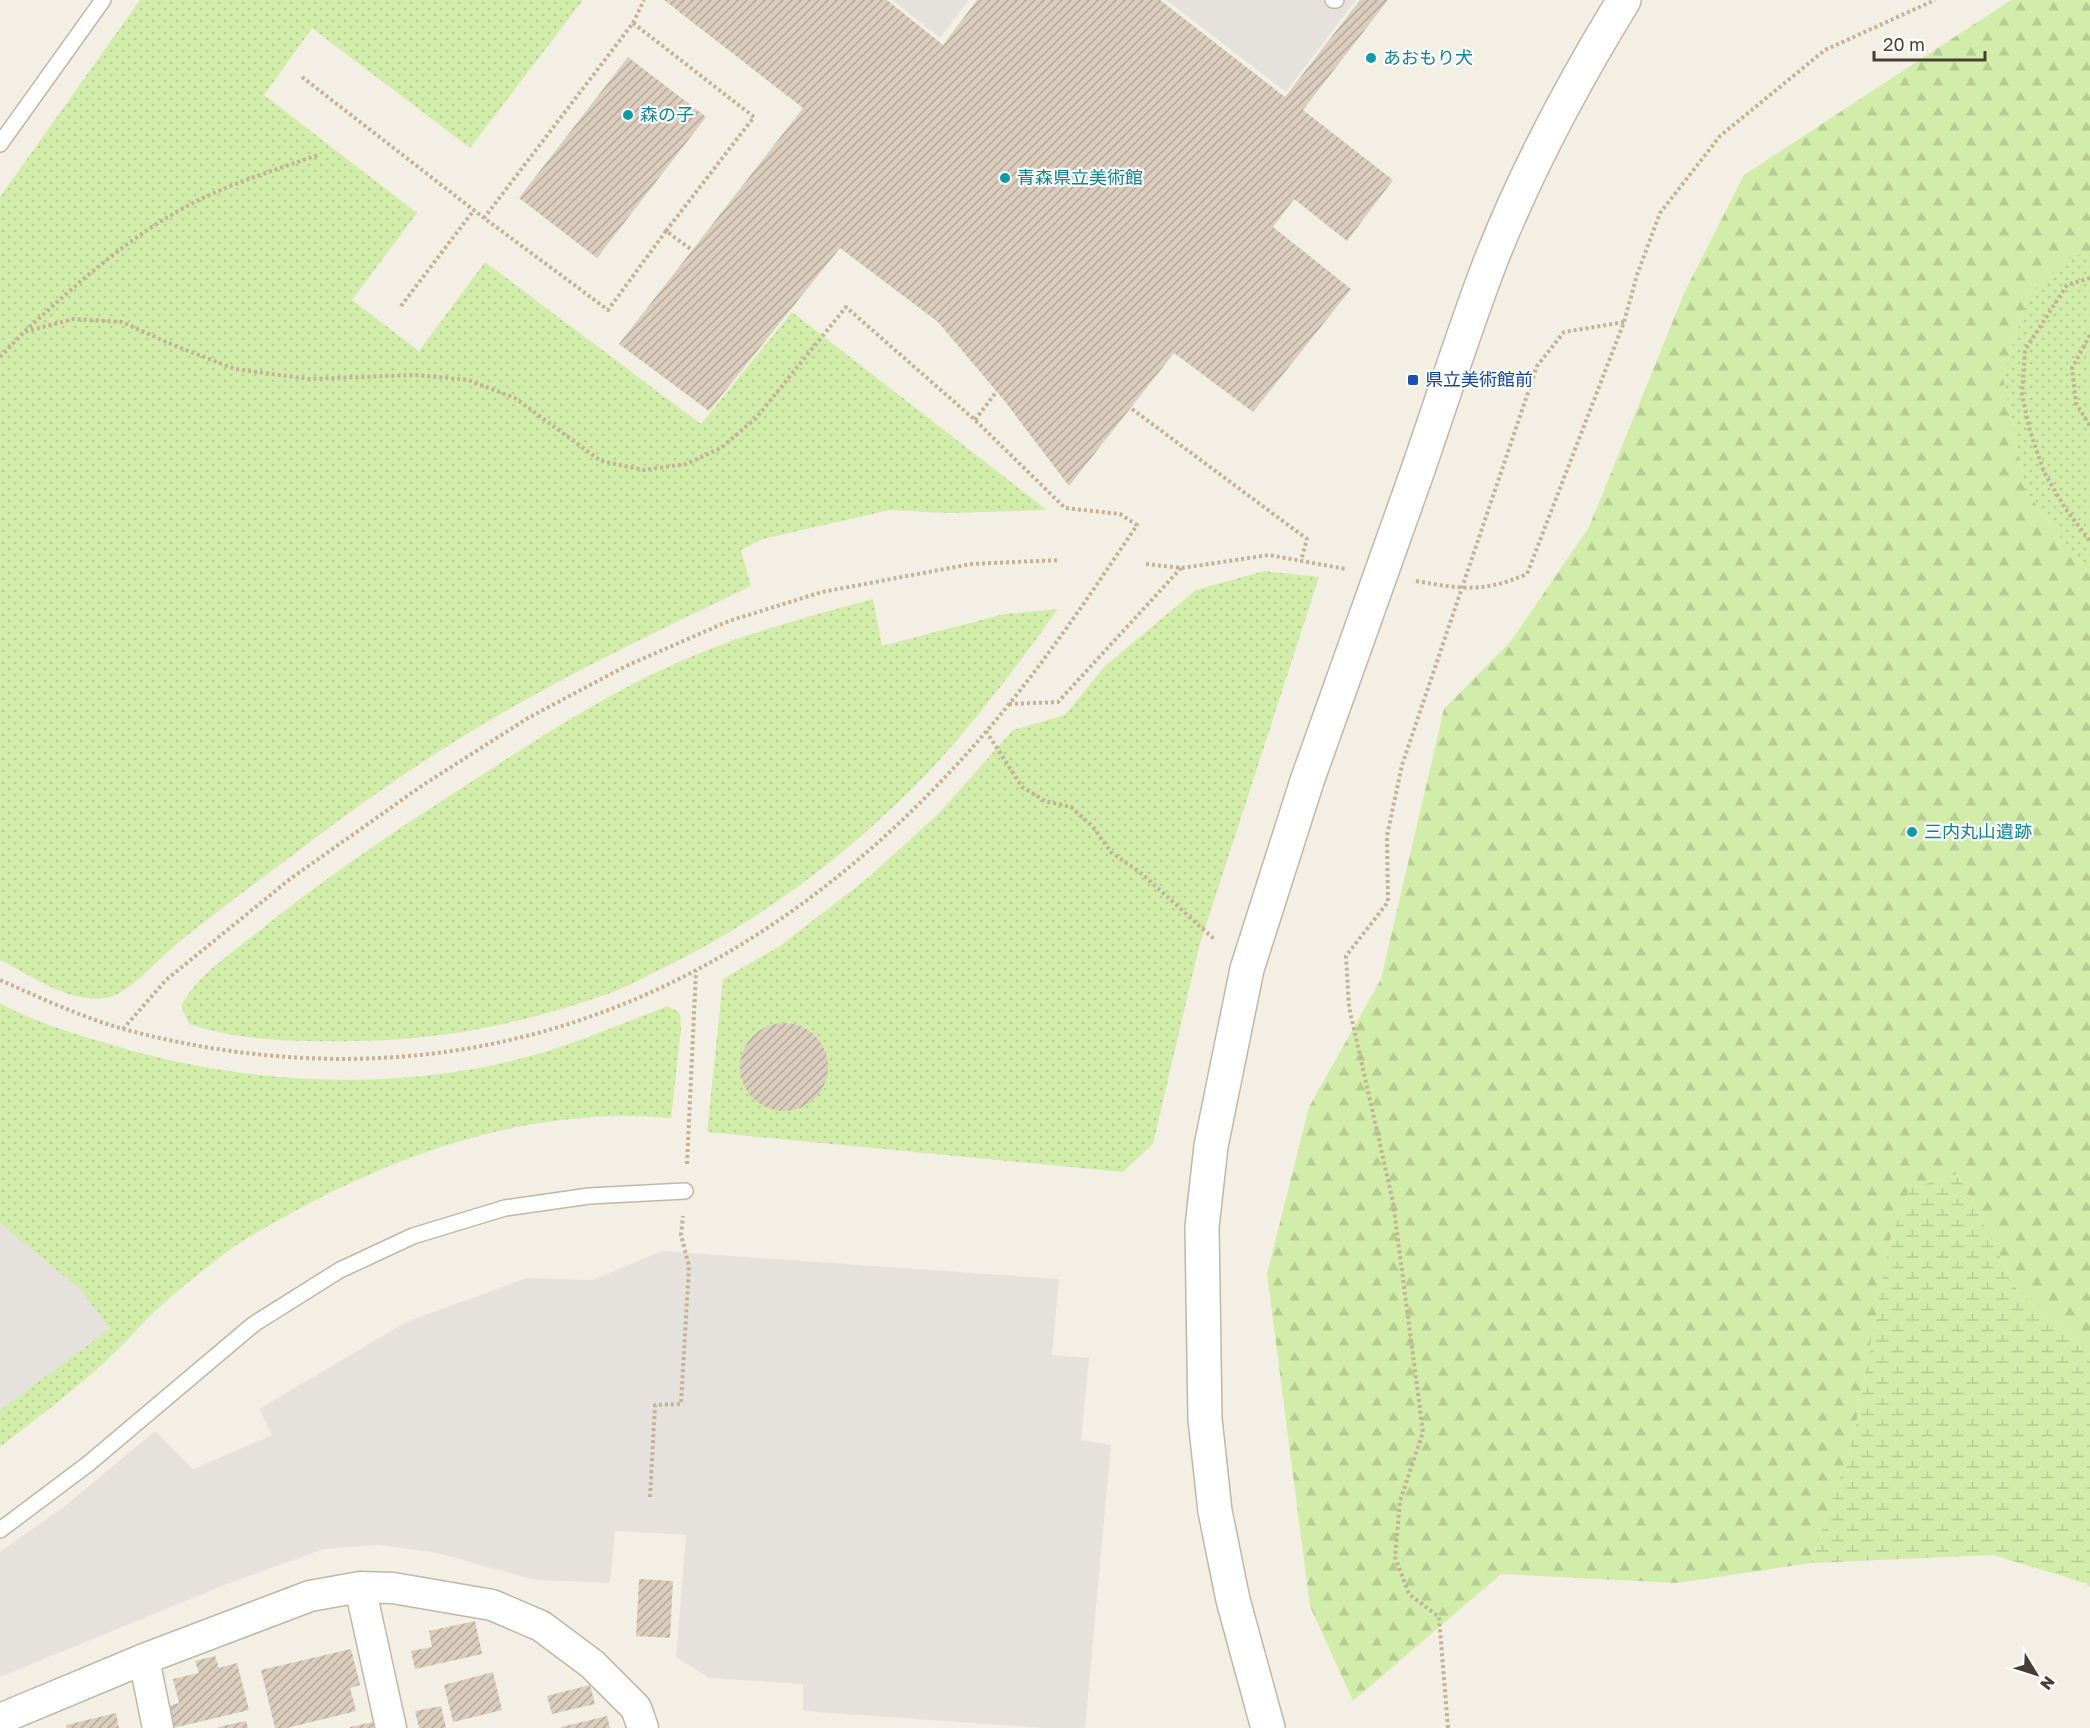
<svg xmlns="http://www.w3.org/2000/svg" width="2090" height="1728" font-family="'Golos Text','Noto Sans JP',sans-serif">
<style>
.grass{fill:url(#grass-dots)}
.forest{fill:url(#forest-firs)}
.wetland{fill:url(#wetland-marsh)}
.parking{fill:#e5e2de}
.building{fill:url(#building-hatch)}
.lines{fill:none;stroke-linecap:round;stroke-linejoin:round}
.service-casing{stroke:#c1b7a7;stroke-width:18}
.minor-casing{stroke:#c1b7a7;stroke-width:33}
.tertiary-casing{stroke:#c1b7a7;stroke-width:36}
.path{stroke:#c4b297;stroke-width:4;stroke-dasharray:3 3;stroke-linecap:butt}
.service{stroke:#fff;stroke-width:15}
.minor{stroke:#fff;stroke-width:30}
.tertiary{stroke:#fff;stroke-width:33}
.tertiary-bridge-casing{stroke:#c1b7a7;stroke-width:36;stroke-linecap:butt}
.tertiary-bridge{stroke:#fff;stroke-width:33}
.culture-dot{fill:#0f9aa8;stroke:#fff;stroke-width:2}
.transit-dot{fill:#1a4fb4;stroke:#fff;stroke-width:2}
.labels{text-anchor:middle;stroke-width:4.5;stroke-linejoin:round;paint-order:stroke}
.culture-label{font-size:18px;fill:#0d838f;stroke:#fff;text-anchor:start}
.transit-label{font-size:18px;fill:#164399;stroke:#fff;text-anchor:start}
</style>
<defs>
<pattern id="grass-dots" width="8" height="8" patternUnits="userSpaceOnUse" patternTransform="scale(1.5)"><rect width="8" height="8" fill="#d2edaa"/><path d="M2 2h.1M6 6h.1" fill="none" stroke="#b6cc93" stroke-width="1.8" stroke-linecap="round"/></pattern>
<pattern id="forest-firs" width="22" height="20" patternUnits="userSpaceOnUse" patternTransform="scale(1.5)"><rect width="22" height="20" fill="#d2edaa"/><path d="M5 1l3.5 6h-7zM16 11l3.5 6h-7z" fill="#b6cc93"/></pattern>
<pattern id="wetland-marsh" width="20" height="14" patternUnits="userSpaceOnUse" patternTransform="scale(1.5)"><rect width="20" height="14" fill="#d2edaa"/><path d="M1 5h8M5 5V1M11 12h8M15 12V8" fill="none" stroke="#b6cc93"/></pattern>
<pattern id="building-hatch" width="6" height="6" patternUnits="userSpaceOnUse" patternTransform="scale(1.5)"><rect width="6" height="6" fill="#dacdbd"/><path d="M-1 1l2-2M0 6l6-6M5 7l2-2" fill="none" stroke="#b3a89a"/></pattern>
</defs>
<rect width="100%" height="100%" fill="#f4efe5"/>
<!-- grass -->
<path class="grass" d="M140 0H583L470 148 312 28 264 95 417 213 352 300 419 351 485 262 701 424 792 312 1047 510 948 513 890 510 763 539 741 550 751 586C670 625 588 664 509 709 428 755 351 810 277 867 244 891 212 916 180 941 161 956 128 996 105 998 68 1003 32 976 0 960V197Z
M2090 252V576L2025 490 2003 377 2028 296 2070 257Z
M1264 571 1319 577 1199 947 1153 1144 1123 1172 707 1132 723 979 780 946 868 878 940 812 1013 730 1065 715 1104 667 1196 590Z
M873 599 882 646 1004 614 1058 609C1022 659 985 709 944 755 865 842 767 918 661 969 644 977 628 987 610 993 529 1022 444 1040 358 1041 303 1042 242 1042 189 1024L181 1006C197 975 232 953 259 931 330 874 405 824 482 775 551 730 623 684 700 653 756 630 815 615 873 599Z
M0 1003C37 1024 79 1035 119 1047 252 1086 406 1093 541 1053 584 1040 626 1022 668 1006L680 1013 681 1029 671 1118C541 1106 411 1148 297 1210 270 1225 241 1240 216 1260 199 1274 180 1288 164 1303 143 1321 126 1343 106 1361 72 1392 36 1419 0 1447Z"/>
<!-- forest -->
<path class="forest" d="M2011 0H2090V252L2070 258 2028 296 2003 377 2025 490 2090 576V1355L2017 1290 1958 1174 1909 1189 1889 1243 1854 1435 1811 1563 1677 1583 1501 1574 1353 1701 1310 1606 1267 1274 1309 1107 1381 979 1444 709 1511 641 1589 527 1686 289 1744 175Z"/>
<!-- wetland -->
<path class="wetland" d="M1958 1174 2017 1290 2090 1355V1587L2085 1583 1993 1555 1811 1563 1854 1435 1889 1243 1909 1189Z"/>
<!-- parking -->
<path class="parking" d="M892 0H969L940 38Z
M1166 0H1356L1286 92Z
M0 1223 80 1289 110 1329 0 1410Z
M662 1251 1059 1279 1052 1355 1089 1358 1081 1440 1111 1445 1085 1728H1044L803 1711V1684L709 1678 676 1657 686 1535 615 1531 610 1583 535 1580 437 1553 379 1545 324 1549 227 1584 0 1677V1552L65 1506 155 1431 193 1469 272 1435 259 1409 406 1322 527 1278 593 1280Z"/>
<!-- building -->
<path class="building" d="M664 0H887L943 45 977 0H1160L1285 97 1360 0H1388L1303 110 1393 180 1347 241 1294 199 1273 227 1351 289 1253 412 1174 353 1069 486 1003 399 938 322 840 248 709 411 619 344 803 108Z
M628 57 706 117 597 258 519 198Z
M740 1067a44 44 0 1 1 88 0a44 44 0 1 1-88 0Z
M639 1579 673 1581 670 1638 636 1636Z
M475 1621 482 1654 415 1669 411 1651 432 1647 429 1631Z
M351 1649 360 1685 350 1688 356 1711 287 1728H275L261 1670Z
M215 1656 219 1668 237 1663 249 1710 173 1728 168 1706 179 1703 173 1679 199 1673 195 1661Z
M493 1672 502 1710 453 1722 444 1685Z
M590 1685 595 1704 552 1714 547 1696Z
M441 1706 446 1728H419L415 1711Z
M116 1713 119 1728H67L66 1725Z
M607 1716 610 1728H561V1727Z
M246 1721 248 1728H218V1727Z
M373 1722 375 1728H350V1727Z"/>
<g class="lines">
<!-- service casing -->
<g class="service-casing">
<path id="service" d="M1333 0H1336
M0 144 103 0
M0 1530 88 1464 254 1324 340 1270 413 1236 505 1208 589 1196 685 1191"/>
</g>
<!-- minor casing -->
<g class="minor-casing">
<path id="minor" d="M360 1587 391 1728
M144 1659 158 1728
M0 1719 144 1659 310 1596 360 1587 393 1588 492 1605 541 1626 592 1664 636 1708 643 1728"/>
</g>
<!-- tertiary casing -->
<g class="tertiary-casing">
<path id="tertiary" d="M1414 481C1440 407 1463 333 1491 260 1527 169 1573 83 1624 0
M1268 1728 1233 1600 1215 1511 1205 1419 1202 1227 1211 1146 1247 969 1307 781"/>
</g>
<!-- path -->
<path class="path" d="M633 23 644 0
M302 77 484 218
M666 231 608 310 484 218 633 23 754 117 666 231 692 250
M2090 278 2067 285 2025 350 2022 395 2030 431 2044 472 2065 508 2090 541
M401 306 474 210
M25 331C80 281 137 229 205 197 242 180 280 168 318 155
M2090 335 2072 368 2076 403 2090 426
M0 357 24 332 73 319 122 322 173 345 235 369 309 379 416 375 468 380 515 398 601 461 644 470 686 464 721 448 756 418 846 307 975 420 1065 508 1120 514 1137 525C1096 586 1056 646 1010 703 784 982 484 1124 127 1030 83 1018 41 998 0 980
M1132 409 1307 539 1301 561
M975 420 997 391
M1146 564 1182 568 1269 555 1346 569
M1416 581C1461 589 1484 593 1527 574L1624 322 1637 275 1660 213 1720 136 1825 50 1935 0
M1009 704 1058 702 1181 568
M986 731 1022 787 1045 801 1071 807 1093 827 1111 852 1142 874 1214 939
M123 1029 166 980 290 879 423 785 528 718 626 666 729 621 822 592 971 564 1060 560
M687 1164 696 971
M650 1497 655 1405 681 1404 689 1266 681 1235 683 1216
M1448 1728 1439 1617 1409 1594 1395 1557 1400 1501 1423 1432 1393 1202 1349 1007 1346 956 1388 902 1387 836 1402 765 1537 366 1564 332 1624 322"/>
<!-- service -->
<use href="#service" class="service"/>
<!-- minor -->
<use href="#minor" class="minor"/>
<!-- tertiary -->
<use href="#tertiary" class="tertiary"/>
<!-- tertiary-bridge casing -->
<g class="tertiary-bridge-casing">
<path id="tertiary-bridge" d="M1307 781 1414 481"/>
</g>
<!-- tertiary-bridge -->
<use href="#tertiary-bridge" class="tertiary-bridge"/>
</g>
<!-- markers -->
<g class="culture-dot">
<circle cx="1371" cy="58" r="6"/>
<circle cx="628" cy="115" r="6"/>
<circle cx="1005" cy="178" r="6"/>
<circle cx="1912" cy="832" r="6"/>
</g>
<rect class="transit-dot" x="1407" y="374" width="12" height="12" rx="3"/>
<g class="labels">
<!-- culture labels -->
<g class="culture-label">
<text x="1383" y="64">あおもり犬</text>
<text x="640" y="121">森の子</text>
<text x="1017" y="184">青森県立美術館</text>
<text x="1924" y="838">三内丸山遺跡</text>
</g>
<!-- transit labels -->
<g class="transit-label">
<text x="1425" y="386">県立美術館前</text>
</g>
</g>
<!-- north arrow -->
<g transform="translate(2036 1674) rotate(128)" stroke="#ffffff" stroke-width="4.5" paint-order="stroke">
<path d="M0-4.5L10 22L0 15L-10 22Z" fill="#483f34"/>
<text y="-9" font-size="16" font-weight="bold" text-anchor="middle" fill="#483f34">N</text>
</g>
<!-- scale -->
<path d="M1874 51v9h111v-9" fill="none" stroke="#483f34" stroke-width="3"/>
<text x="1883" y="51" font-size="18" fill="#483f34" stroke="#ffffff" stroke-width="4.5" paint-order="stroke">20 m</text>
</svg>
